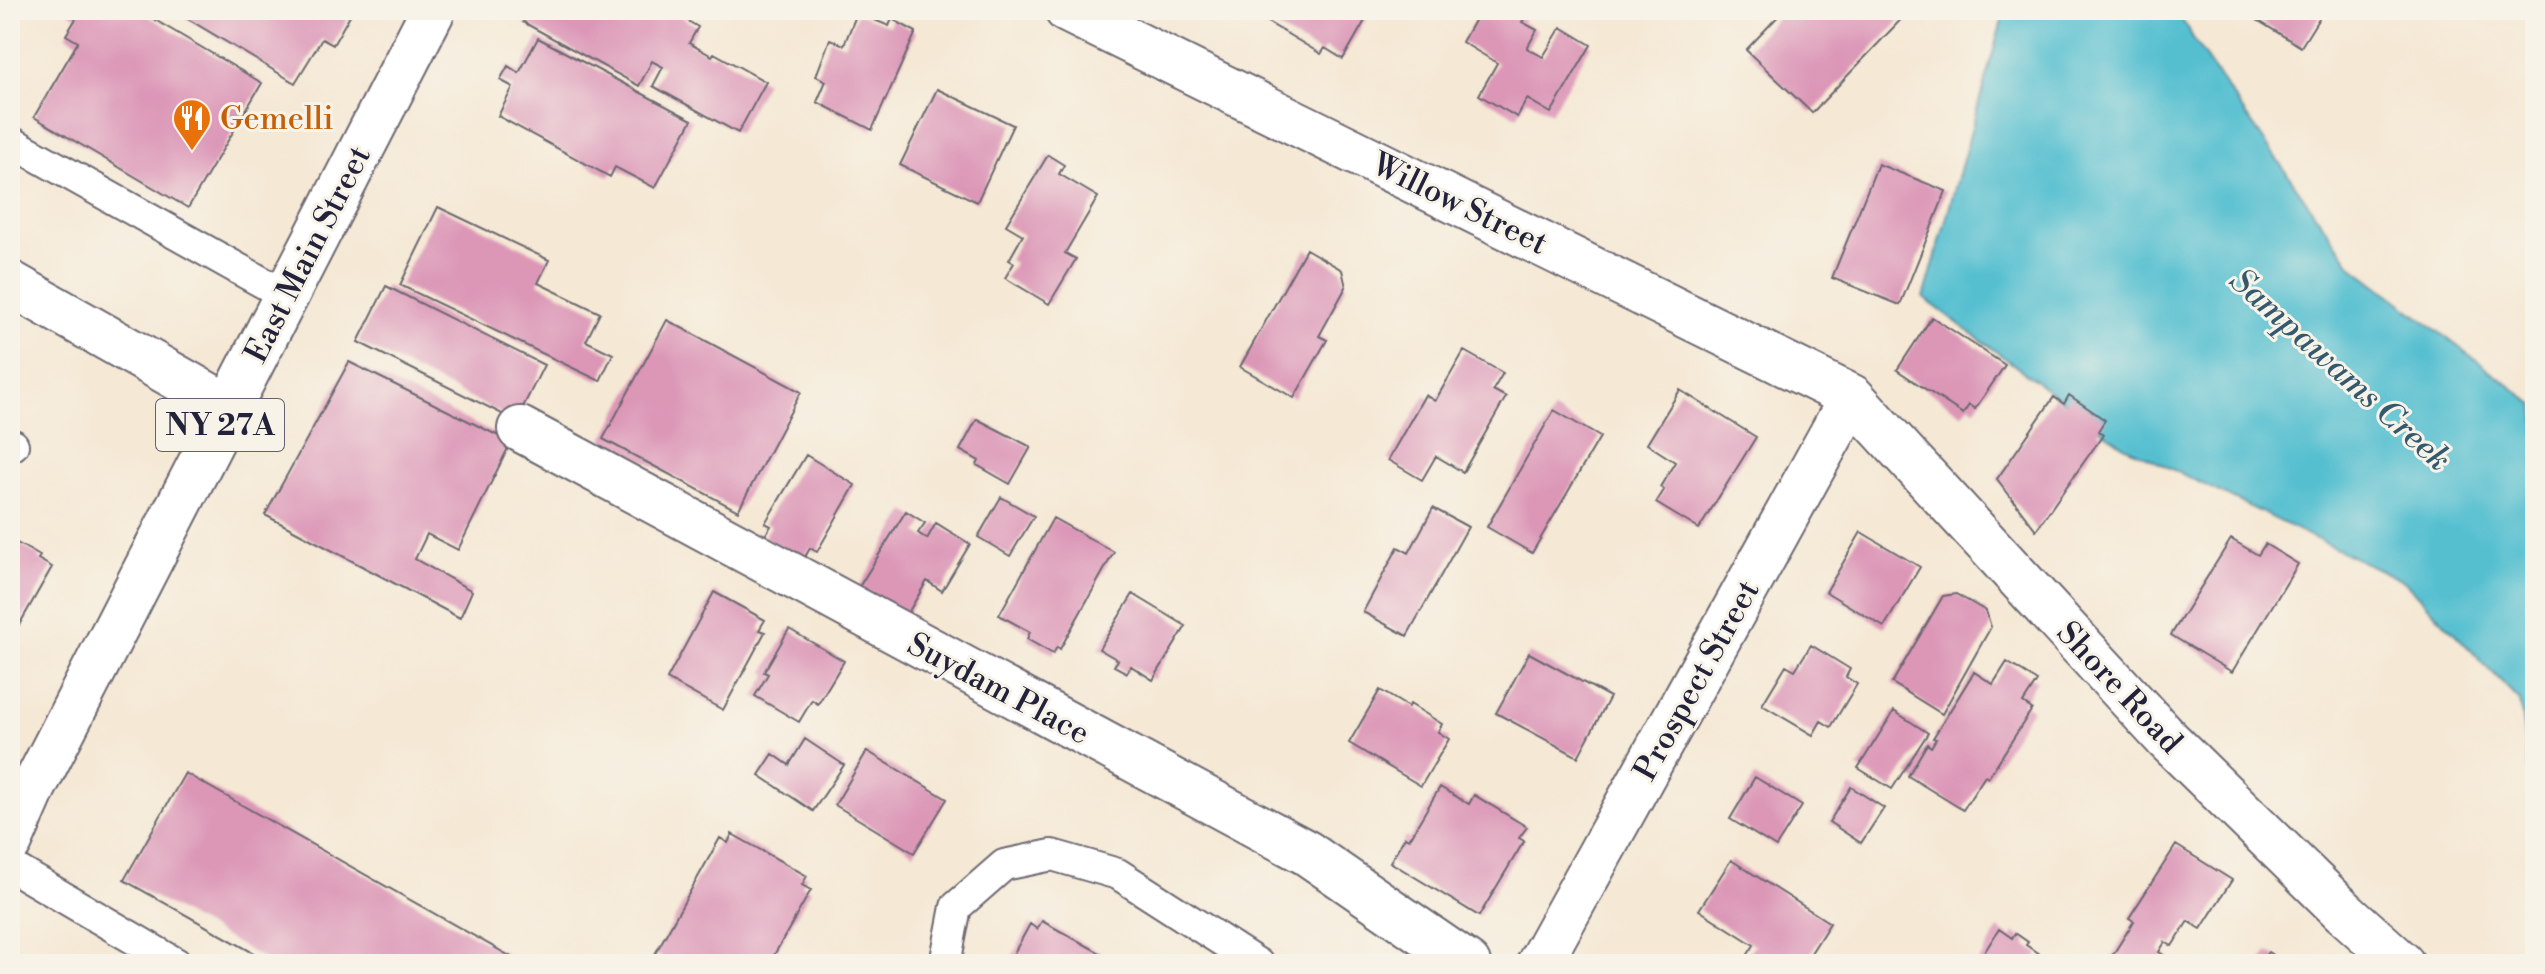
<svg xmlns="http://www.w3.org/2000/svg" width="2545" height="974" font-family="'Libre Bodoni',serif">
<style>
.water{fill:#54bfd0;stroke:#3b7086;stroke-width:2}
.building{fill:#dc97b7}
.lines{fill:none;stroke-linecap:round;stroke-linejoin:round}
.lane-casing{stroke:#6c6771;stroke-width:34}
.street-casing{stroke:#6c6771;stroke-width:48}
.primary-casing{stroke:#6c6771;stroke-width:48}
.lane{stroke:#fff;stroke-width:30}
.street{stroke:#fff;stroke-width:44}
.primary{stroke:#fff;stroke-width:44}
.labels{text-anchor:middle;stroke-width:6;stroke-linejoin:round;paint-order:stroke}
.shield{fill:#f7f3e8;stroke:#62616f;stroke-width:2}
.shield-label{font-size:30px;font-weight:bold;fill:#22223b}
.food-label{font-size:32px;fill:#c56008;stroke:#f7f3e8;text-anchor:start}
.street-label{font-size:32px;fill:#22223b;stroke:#f7f3e8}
.water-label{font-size:34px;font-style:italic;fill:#34596f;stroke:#f7f3e8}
</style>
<rect width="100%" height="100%" fill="#f7f3e8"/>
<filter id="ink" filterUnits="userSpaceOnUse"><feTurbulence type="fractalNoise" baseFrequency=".0125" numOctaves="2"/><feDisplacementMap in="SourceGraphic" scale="16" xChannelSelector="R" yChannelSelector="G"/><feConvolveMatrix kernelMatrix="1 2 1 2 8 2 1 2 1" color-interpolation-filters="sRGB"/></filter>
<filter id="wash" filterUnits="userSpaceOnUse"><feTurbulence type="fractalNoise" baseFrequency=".006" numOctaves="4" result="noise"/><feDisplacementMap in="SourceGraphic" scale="32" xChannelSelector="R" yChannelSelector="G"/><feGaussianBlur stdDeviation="1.8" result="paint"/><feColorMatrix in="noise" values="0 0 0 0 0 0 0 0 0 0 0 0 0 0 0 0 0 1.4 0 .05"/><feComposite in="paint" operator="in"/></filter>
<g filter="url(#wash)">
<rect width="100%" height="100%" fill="#f5e8d4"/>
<!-- water -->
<path class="water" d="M2005 10H2176L2201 51 2352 266 2535 405V825L2520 701 2405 582 2122 445 1924 298Z"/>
<g id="blocks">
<!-- building -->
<path class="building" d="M66 10H138L262 83 188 208 34 117 78 42 66 35 77 17Z
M173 10H353L333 45 322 39 295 83Z
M530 10H685L681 17 698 27 689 43 712 56 714 53 766 82 738 133 653 86 663 67 652 61 639 86 523 22Z
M1256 10H1371L1343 59 1325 48 1321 54 1254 14Z
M1480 10H1516L1526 16 1522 22 1537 30 1527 48 1543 57 1561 27 1591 45 1551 113 1527 99 1517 117 1479 95 1497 63 1462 42Z
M1784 10H1910L1812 113 1746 50Z
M2241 10H2324L2301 47Z
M857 13 889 26 892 19 916 32 872 130 817 102 826 81 816 76 830 39 844 45Z
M538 38 692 120 655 188 615 167 610 177 498 116 513 87 500 80 508 66 519 73Z
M937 89 1013 125 977 202 900 165Z
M1048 155 1064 165 1059 174 1098 197 1065 253 1076 259 1049 304 1005 278 1014 263 1009 260 1023 235 1006 225Z
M1878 164 1946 191 1900 305 1832 278Z
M438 207 549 260 538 283 600 313 586 341 613 354 600 381 400 285Z
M1306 249 1342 270 1346 287 1319 336 1327 340 1294 398 1240 367Z
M386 286 544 365 516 421 358 342Z
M1932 317 2005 365 1975 409 1969 405 1963 414 1897 370Z
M667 320 801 392 738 511 603 439Z
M1464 351 1503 373 1493 390 1506 397 1463 472 1436 456 1422 480 1388 460 1425 395 1435 401Z
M349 362 511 442 458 550 427 534 415 559 472 591 460 618 265 515Z
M1680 390 1756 437 1699 529 1656 503 1664 490 1660 487 1675 462 1647 444Z
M2069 395 2105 420 2098 431 2103 435 2036 530 1997 479 2054 397 2064 404Z
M1554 410 1600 437 1532 553 1487 527Z
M977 419 1031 447 1010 484 977 465 979 461 960 450Z
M806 455 855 485 817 552 810 548 803 561 764 537 771 526 765 523Z
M1001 497 1034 516 1010 556 978 537Z
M1433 508 1468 527 1407 636 1363 612 1398 547 1409 553Z
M906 511 925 523 918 533 927 539 936 523 970 544 942 591 927 581 906 616 859 587Z
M1053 518 1114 552 1060 649 1057 647 1053 654 1027 639 1030 632 999 615Z
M1861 532 1920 567 1884 627 1826 592Z
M10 539 40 556 38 559 52 567 10 641Z
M2231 539 2258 555 2265 544 2298 564 2232 672 2171 635Z
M714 592 765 620 759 630 765 632 723 710 667 679Z
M1133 594 1186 626 1153 680 1131 666 1127 673 1114 666 1118 660 1099 649Z
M1956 594 1986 611 1991 627 1942 714 1892 683 1943 596Z
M789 629 844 661 818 704 812 700 799 722 755 696 768 674 764 672Z
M1811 645 1850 669 1846 677 1857 684 1831 727 1821 721 1813 735 1762 705 1786 665 1795 670Z
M1529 653 1610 697 1578 757 1496 713Z
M2007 662 2037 681 2023 703 2032 709 1988 778 1985 776 1963 810 1908 776 1927 744 1931 747 1936 739 1933 738 1974 672 1993 684Z
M1380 690 1408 707 1410 704 1442 724 1438 732 1449 739 1421 786 1349 743Z
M1894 711 1928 733 1892 789 1858 768Z
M805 739 844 765 813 811 759 775 773 754 789 765Z
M867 751 947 799 914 853 835 805Z
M185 773 513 958 510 964H273L124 880Z
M1755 777 1802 806 1776 847 1730 819Z
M1440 787 1469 804 1474 795 1527 827 1519 838 1524 841 1479 916 1390 862 1405 837 1409 839Z
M1851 787 1884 808 1861 843 1829 822Z
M732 834 807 876 802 885 811 890 769 964H661L664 959 655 954 720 838 728 843Z
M2176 845 2232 880 2201 929 2188 921 2172 946 2165 942 2159 952 2178 964H2107L2134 921 2129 918Z
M1731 860 1830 923 1804 964H1793L1784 958 1780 964H1745L1743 962 1754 945 1699 910Z
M1042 921 1120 964H1008L1030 924 1037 929Z
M1999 929 2012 938 2015 933 2028 942 2026 945 2039 954 2033 964H1977Z
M2268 952 2288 964H2260Z"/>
</g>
</g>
<g filter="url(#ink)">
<use href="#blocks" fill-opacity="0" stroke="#6c6771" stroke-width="2"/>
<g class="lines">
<!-- lane casing -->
<g class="lane-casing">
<path id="lane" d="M10 141 285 295
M10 444 13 445
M10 866 177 964
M945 964 956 907 1004 865 1052 855 1118 874 1258 964"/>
</g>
<!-- street casing -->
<g class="street-casing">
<path id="street" d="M1067 10 1852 397 2167 739 2344 912 2402 964
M10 283 229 407
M520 429 1307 853 1468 964
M1539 964 1852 397"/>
</g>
<!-- primary casing -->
<g class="primary-casing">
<path id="primary" d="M10 842 34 787 433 10"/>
</g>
<!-- lane -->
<use href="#lane" class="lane"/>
<!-- street -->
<use href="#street" class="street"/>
<!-- primary -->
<use href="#primary" class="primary"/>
</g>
</g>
<!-- icons -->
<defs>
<g id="restaurant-pin" transform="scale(2)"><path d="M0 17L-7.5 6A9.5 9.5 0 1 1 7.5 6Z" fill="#e8710a" stroke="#f7f3e8"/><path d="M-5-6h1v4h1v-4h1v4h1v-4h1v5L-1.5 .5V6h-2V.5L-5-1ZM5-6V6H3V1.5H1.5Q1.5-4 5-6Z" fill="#fff"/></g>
</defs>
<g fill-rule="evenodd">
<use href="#restaurant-pin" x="192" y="118"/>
</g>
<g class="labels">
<!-- shield labels -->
<rect class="shield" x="156" y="399" width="128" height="52" rx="6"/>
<g class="shield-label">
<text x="220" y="435">NY 27A</text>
</g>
<!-- food labels -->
<g class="food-label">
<text x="220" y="129">Gemelli</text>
</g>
<!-- street labels -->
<g class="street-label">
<text transform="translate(1460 203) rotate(26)" y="11">Willow Street</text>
<text transform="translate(307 254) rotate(-63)" y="11">East Main Street</text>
<text transform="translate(1696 680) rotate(-61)" y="11">Prospect Street</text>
<text transform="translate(2120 687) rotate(47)" y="11">Shore Road</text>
<text transform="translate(999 688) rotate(28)" y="11">Suydam Place</text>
</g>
<!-- water labels -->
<g class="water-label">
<text transform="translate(2341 369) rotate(42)" y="12">Sampawams Creek</text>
</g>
</g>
<!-- margin -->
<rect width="2545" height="974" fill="none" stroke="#f7f3e8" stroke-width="40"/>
</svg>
